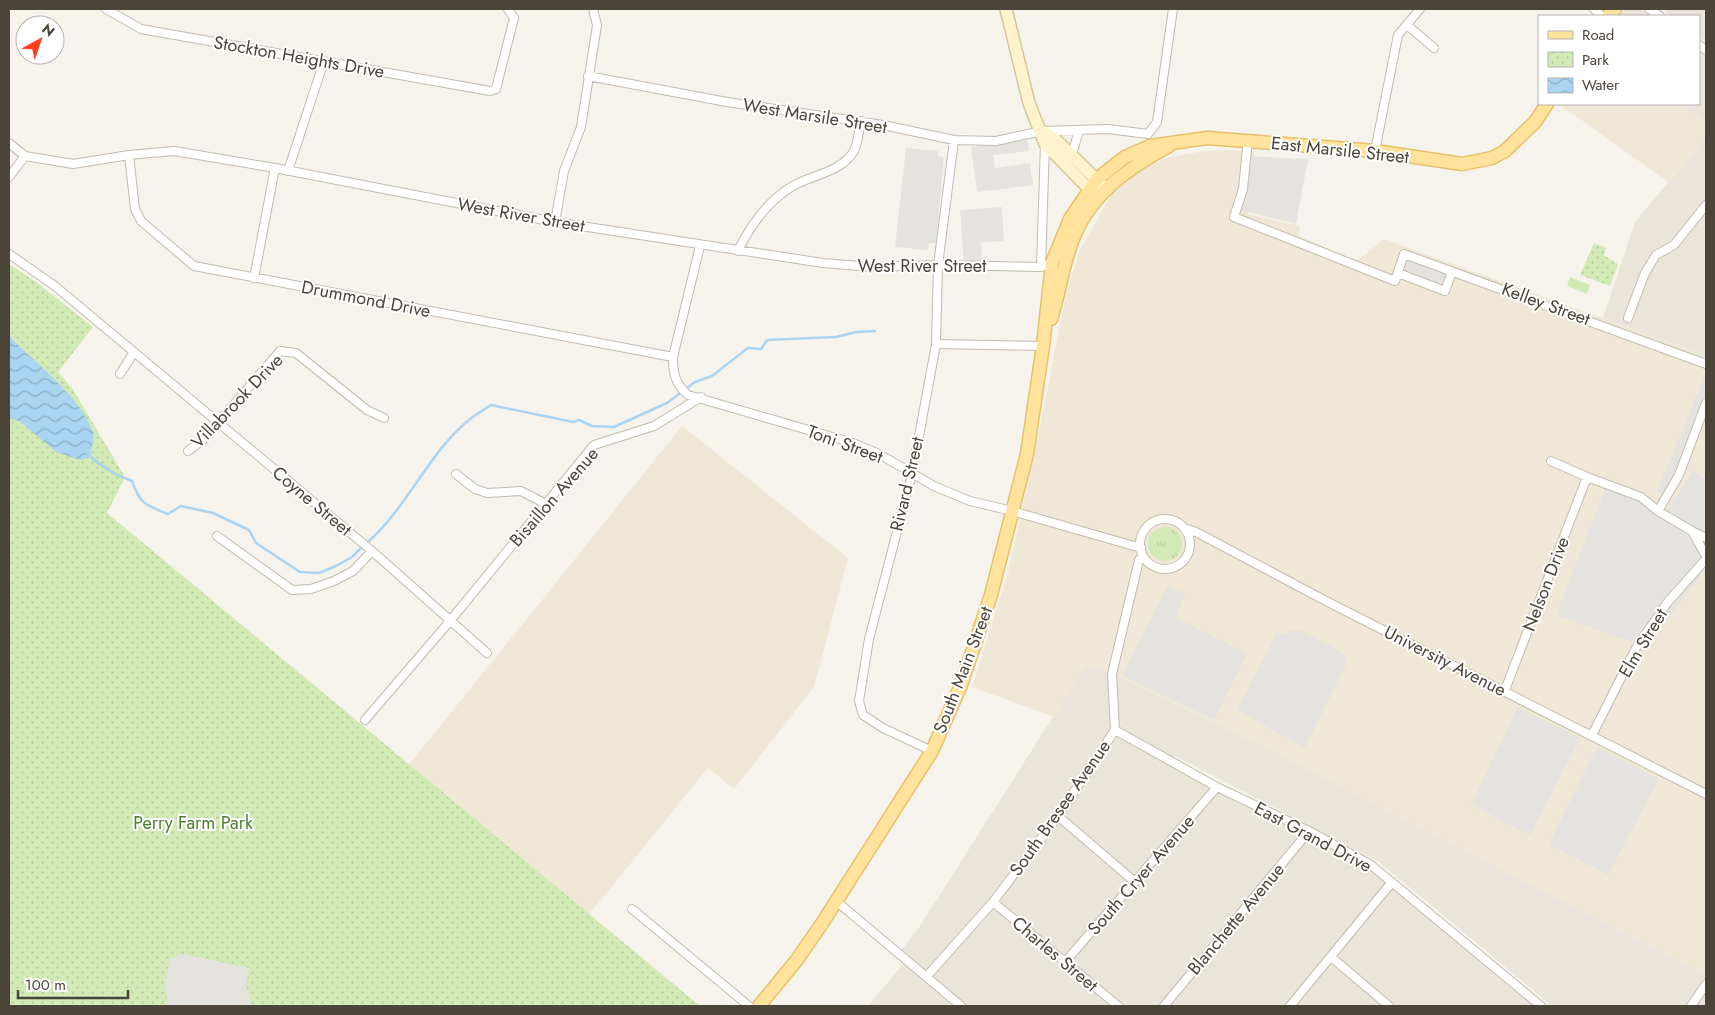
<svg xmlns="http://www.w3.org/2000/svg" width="1715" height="1015" font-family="Jost,sans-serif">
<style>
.residential{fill:#eae5da}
.education{fill:#efe8d6}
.grass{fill:url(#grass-tufts)}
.park{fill:url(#park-dots)}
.garden{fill:#d2eab5}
.parking{fill:#e5e3e0}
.water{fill:url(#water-waves)}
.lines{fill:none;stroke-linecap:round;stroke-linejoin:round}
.stream{stroke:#a9d4f2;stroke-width:2.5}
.minor-casing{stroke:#c2bbae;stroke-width:10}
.secondary-casing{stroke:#d6c79b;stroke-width:14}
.primary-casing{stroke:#e6c16a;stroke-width:15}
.minor{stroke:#fff;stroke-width:8}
.secondary{stroke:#fff3cd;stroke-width:11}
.primary{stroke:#ffe39c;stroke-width:12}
.labels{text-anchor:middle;stroke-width:4;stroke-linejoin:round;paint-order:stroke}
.street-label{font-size:18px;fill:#4b4439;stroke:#fff}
.park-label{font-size:18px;fill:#4a7f2a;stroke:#fff}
</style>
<defs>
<pattern id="grass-tufts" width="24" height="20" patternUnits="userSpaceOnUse" patternTransform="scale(1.25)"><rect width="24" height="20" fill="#d2eab5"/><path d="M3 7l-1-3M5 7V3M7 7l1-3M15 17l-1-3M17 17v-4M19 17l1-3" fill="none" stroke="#b6ca9c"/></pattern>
<pattern id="park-dots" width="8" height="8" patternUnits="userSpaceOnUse" patternTransform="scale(1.25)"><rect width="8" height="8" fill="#d2eab5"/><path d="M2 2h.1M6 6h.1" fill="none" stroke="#b6ca9c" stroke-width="1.8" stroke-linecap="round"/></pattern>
<pattern id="water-waves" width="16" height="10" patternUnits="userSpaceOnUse" patternTransform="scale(1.25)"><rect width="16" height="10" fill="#a9d4f2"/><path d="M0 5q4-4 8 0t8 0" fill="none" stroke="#8caec5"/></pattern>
</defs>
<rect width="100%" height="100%" fill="#f6f3ec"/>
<!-- residential -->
<path class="residential" d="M1625 9H1641L1651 16H1618Z
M1668 9H1706V42L1699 37V16H1671L1665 12Z
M1699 51 1706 57V123L1680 104H1699Z
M1706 137V356L1603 318 1635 222Z
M1086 665 1121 677 1269 749 1706 975V1006H1552L1379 862 1175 756 1171 766 1370 868 1537 1006H868L908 958 901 951 920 926Z"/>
<!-- education -->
<path class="education" d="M1559 104H1679L1706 123V137L1668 182Z
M1226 150 1255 151 1248 214 1300 226 1299 236 1357 261 1384 239 1706 356V975L1269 749 1121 677 1086 665 1054 717 972 687 1008 573 1039 433 1066 294 1079 252 1113 192 1132 176 1149 165 1167 158 1203 151Z
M682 426 848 558 814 687 734 789 708 768 587 917 408 766Z"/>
<!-- grass -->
<path class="grass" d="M1148 544a17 17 0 1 1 34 0a17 17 0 1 1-34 0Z"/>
<!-- park -->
<path class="park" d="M1594 243 1606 248 1604 255 1618 264 1610 286 1580 275Z
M9 264 36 282 93 327 58 372 72 388 125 477 107 513 700 1006H9Z"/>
<!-- garden -->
<path class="garden" d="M1570 277 1590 285 1587 294 1567 286Z"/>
<!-- parking -->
<path class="parking" d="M1028 140 1029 151 993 155 995 168 1030 163 1033 185 977 192 971 147Z
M906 148 938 151V156L944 157 936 243H929L928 250 895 247Z
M1247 156 1308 159 1296 224 1236 209Z
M1002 207 1004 241 981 242 982 262 964 263 960 210Z
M1404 254 1452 272 1445 291 1398 273Z
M1706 373V399L1665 495 1657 491Z
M1693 471 1706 479V569L1646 647 1556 615 1606 487 1669 508Z
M1168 585 1185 594 1176 617 1247 654 1214 720 1122 675Z
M1292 630 1302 631 1335 648 1344 655 1347 663 1305 748 1237 710 1277 632 1282 635Z
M1518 707 1580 738 1530 835 1471 804Z
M1597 747 1659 779 1608 875 1549 844Z
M183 954 249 968 246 985 251 1006H168L166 985 169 960Z"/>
<!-- water -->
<path class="water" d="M9 332 11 338C35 363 83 399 93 433 94 440 91 449 90 456L81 460 56 452 21 422 9 418Z"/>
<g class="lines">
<!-- stream -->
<path class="stream" d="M88 454C101 467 114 474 132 481 140 504 145 505 168 514L181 506 213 513 249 530 256 543 300 572 319 573 336 566 352 557 363 546
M369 541C408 506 430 451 469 420 476 414 484 410 491 405L573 422 579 420 592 426 614 427 667 403 695 382 712 376 748 348 761 349 767 340 836 337 856 332 875 331"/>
<!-- minor casing -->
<g class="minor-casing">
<path id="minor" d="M106 9 141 29 490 91 496 89 514 18 508 9
M1594 9 1602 16
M1649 9 1660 16
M1407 25 1434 48
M1699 45 1706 50
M588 76 727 102 883 125 954 140 996 141 1042 131 1108 129 1148 134 1157 122 1173 9
M1248 139 1243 189 1234 217 1395 281 1404 254 1706 364
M9 143 25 156 73 164 129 155 174 151 275 168 555 222 823 263 872 267 938 265 1041 267 1052 263
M1375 151 1398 35 1420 9
M1072 154 1079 131
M129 155 135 209 141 221 194 266 673 357
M288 171 324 61
M9 177 25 156
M555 222 564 171 581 127 597 25 593 9
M700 246 673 357C673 373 675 384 688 395L853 443 879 454 934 486 970 501 1012 511 1141 548
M738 251C750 226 767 202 791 187 810 175 841 173 854 151 858 143 859 130 861 121
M9 254 55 286 134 352 372 551 487 653
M1041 267 1045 144
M1398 273 1445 291 1452 272
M254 278 275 168
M1628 318 1645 273 1656 255 1674 245 1706 205
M936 344 1043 346
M120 374 134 352
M188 451 204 439 280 351 296 353 367 410 384 418
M1551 461 1587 477 1641 497 1658 511 1679 475 1706 403
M456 474 475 489 487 493 521 491 546 504
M1658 511 1692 531
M1140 544a25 25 0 1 1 50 0a25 25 0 1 1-50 0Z
M1184 528 1196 532 1326 601 1706 794
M217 536 292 590 311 589 334 581 353 571 372 551
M1706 538 1692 531 1706 556
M1505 690 1587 477
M365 720 450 621 594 445 654 426 701 397
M1115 730 1217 787 1309 831 1371 865 1541 1006
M1592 735 1636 648 1667 603 1706 559
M932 751 883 728 863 715 859 701 869 639 912 474 936 344 938 265 954 140
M1058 816 1135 882
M835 900 961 1006
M993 902 1118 1006
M632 909 749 1006
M1331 957 1389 1006
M1065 962 1217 787
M927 976 993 902 1058 816 1115 730 1112 674 1139 560 1143 556
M1164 1006 1309 831
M1290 1006 1392 882
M1691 1006 1706 984"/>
</g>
<!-- secondary casing -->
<g class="secondary-casing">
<path id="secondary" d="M1006 9 1029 103 1045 144 1095 195
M1042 131 1054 138 1107 190"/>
</g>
<!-- primary casing -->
<g class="primary-casing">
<path id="primary" d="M1608 16 1615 9
M1051 319C1060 292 1063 261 1075 234 1093 192 1130 167 1169 146
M759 1006 796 961 821 925 932 751 961 685 991 595 1027 454 1043 346 1052 263 1070 219 1097 179 1125 157 1150 146 1207 138 1375 151 1462 164 1492 158 1505 151 1535 122 1547 104"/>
</g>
<!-- minor -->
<use href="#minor" class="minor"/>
<!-- secondary -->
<use href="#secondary" class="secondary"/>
<!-- primary -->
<use href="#primary" class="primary"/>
</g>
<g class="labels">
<!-- street labels -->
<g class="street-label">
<text transform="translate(299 57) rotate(10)" y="6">Stockton Heights Drive</text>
<text transform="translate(815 116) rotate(9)" y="6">West Marsile Street</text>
<text transform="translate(1340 150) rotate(6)" y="6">East Marsile Street</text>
<text transform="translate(521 215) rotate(10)" y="6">West River Street</text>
<text x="922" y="272">West River Street</text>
<text transform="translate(366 299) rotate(11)" y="6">Drummond Drive</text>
<text transform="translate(1546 304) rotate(20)" y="6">Kelley Street</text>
<text transform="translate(237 401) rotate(-46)" y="6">Villabrook Drive</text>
<text transform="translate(845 444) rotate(20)" y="6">Toni Street</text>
<text transform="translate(907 484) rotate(-77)" y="6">Rivard Street</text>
<text transform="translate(554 497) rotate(-49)" y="6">Bisaillon Avenue</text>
<text transform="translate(312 501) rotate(40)" y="6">Coyne Street</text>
<text transform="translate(1546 584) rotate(-69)" y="6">Nelson Drive</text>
<text transform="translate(1643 643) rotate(-59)" y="6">Elm Street</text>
<text transform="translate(1445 661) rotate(27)" y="6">University Avenue</text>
<text transform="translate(963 670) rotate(-69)" y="6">South Main Street</text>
<text transform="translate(1060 808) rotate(-55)" y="6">South Bresee Avenue</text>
<text transform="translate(1313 837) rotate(28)" y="6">East Grand Drive</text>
<text transform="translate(1141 875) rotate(-49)" y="6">South Cryer Avenue</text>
<text transform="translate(1236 919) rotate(-50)" y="6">Blanchette Avenue</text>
<text transform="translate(1055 954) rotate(40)" y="6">Charles Street</text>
</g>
<!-- park labels -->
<g class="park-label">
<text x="193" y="829">Perry Farm Park</text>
</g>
</g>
<!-- border -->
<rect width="1715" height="1015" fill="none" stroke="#4b4439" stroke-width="20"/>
<!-- legend -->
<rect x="1538" y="15" width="162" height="90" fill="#ffffff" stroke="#b7b4b0"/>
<rect x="1548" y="31" width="25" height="8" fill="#ffe39c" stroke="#b7b4b0"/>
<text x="1582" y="40" font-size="15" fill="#4b4439">Road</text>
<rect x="1548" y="52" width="25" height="15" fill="url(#park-dots)" stroke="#b7b4b0"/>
<text x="1582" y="65" font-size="15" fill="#4b4439">Park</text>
<rect x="1548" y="78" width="25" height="15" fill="url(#water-waves)" stroke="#b7b4b0"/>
<text x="1582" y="90" font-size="15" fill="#4b4439">Water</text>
<!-- north arrow -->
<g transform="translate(40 40) rotate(40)"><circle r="24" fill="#ffffff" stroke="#b7b4b0"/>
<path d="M0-4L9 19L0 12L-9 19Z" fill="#fc3f1d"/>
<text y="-8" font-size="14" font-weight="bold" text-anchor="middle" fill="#4b4439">N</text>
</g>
<!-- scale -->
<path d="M18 990v8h110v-8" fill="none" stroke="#4b4439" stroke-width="2.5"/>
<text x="25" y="990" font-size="15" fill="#4b4439" stroke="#ffffff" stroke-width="4" paint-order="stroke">100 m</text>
</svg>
